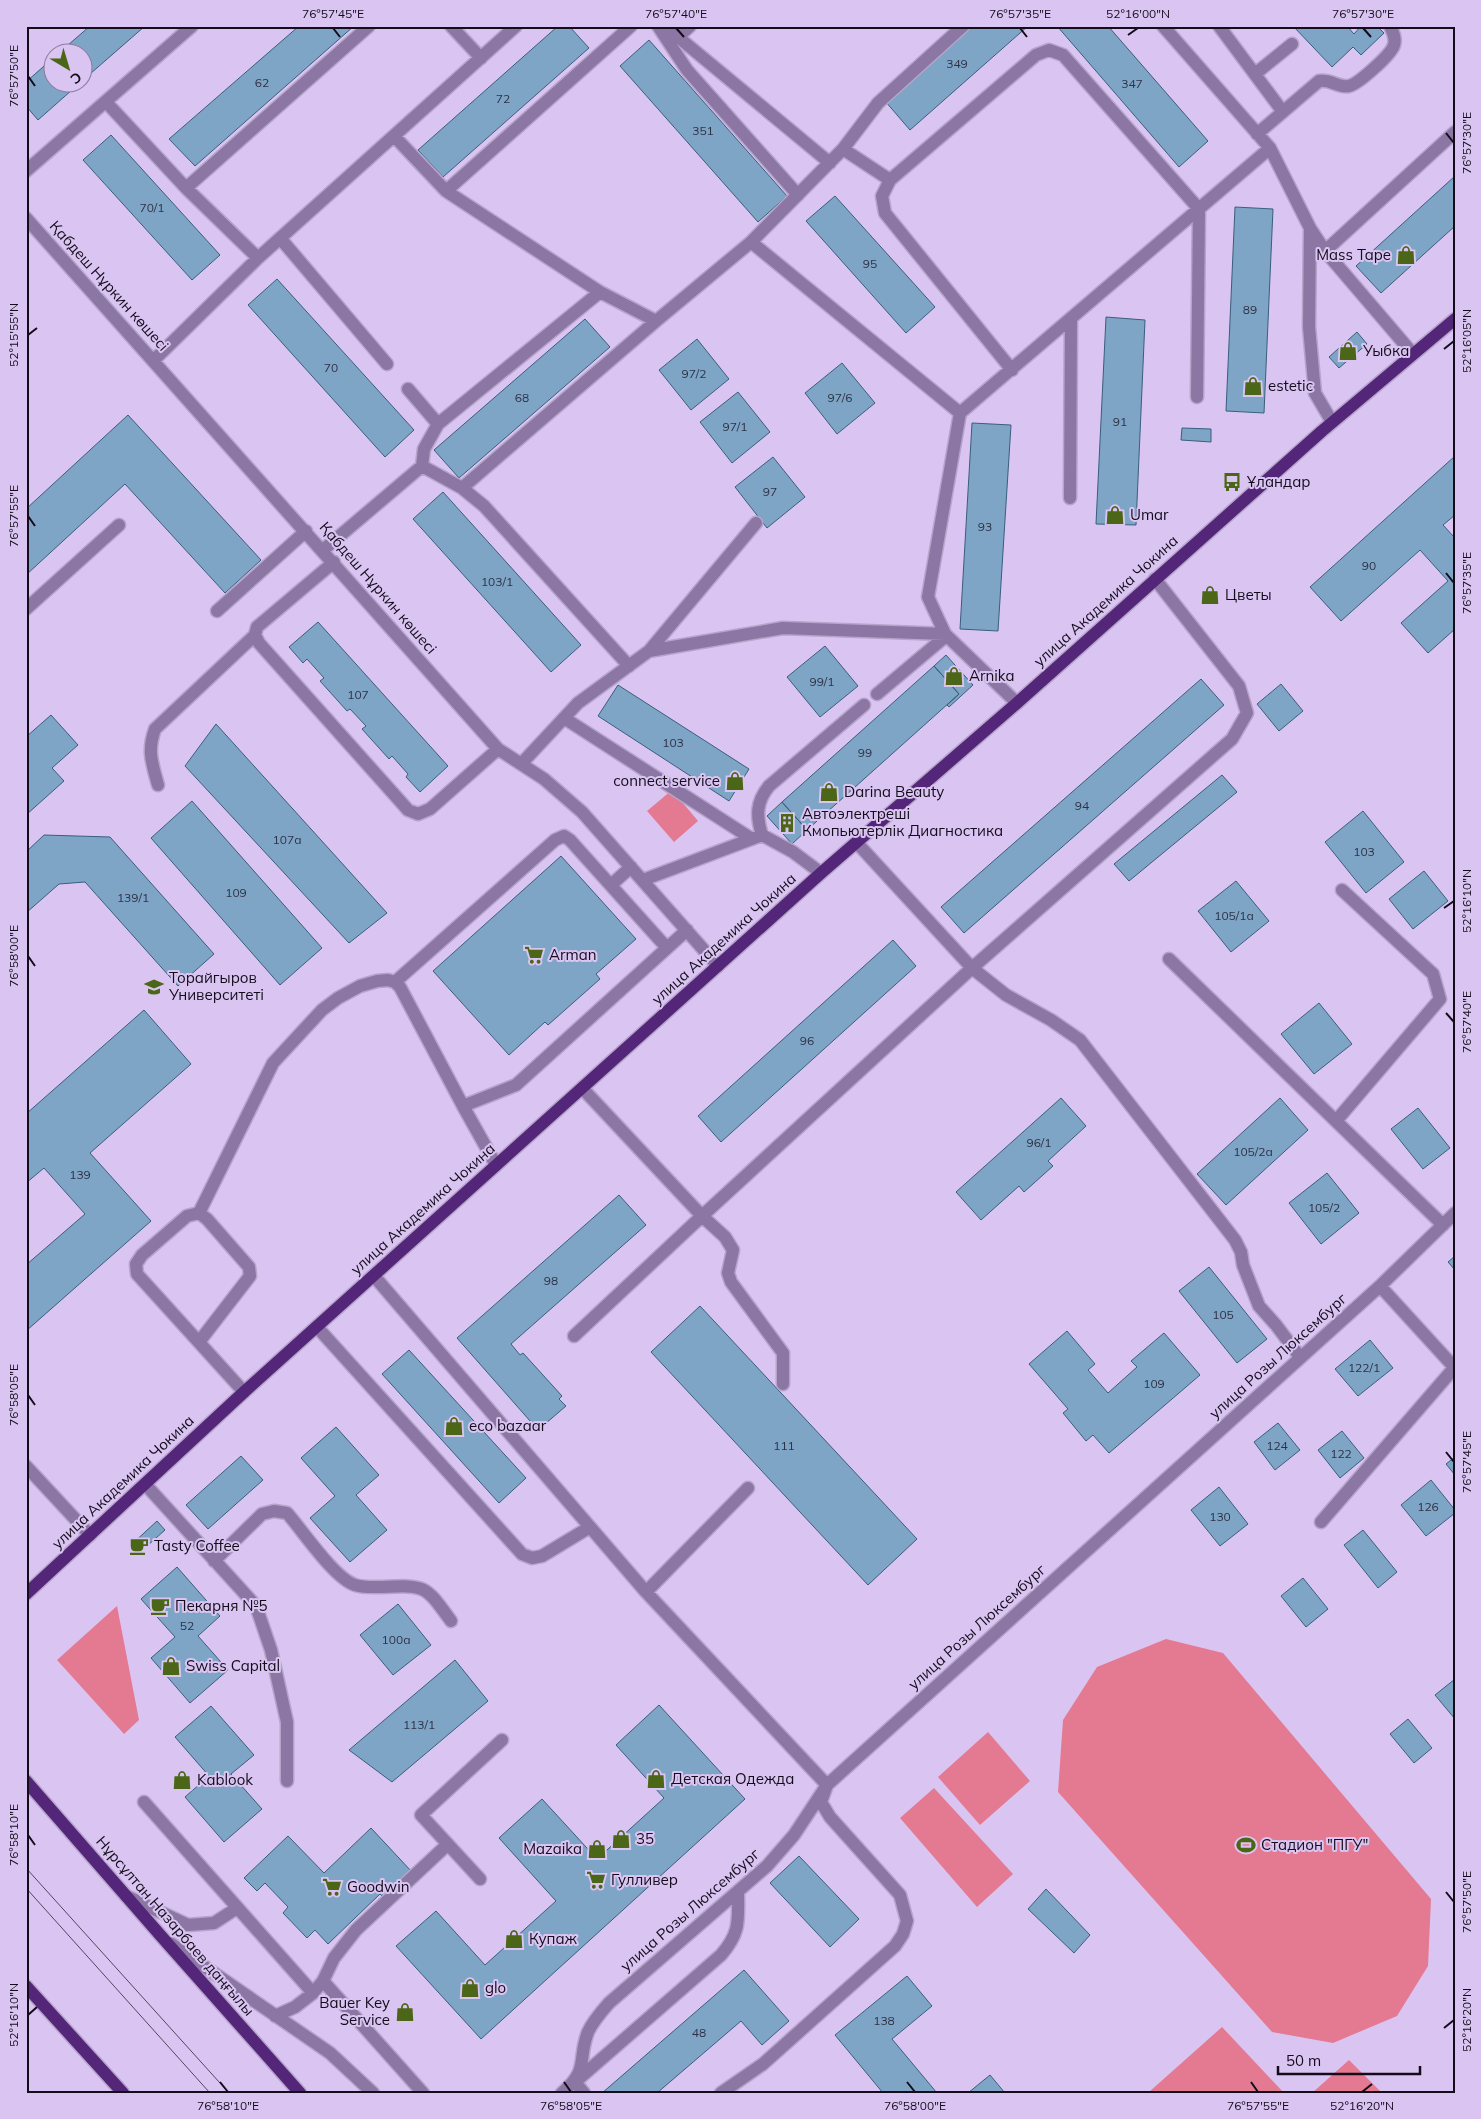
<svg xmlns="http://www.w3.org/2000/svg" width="1481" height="2119" font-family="Mulish,sans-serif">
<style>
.green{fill:#e47992}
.building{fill:#7ea4c6;stroke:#3a5e7d}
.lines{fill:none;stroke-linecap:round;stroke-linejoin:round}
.minor-casing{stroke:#b6a4cb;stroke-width:15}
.major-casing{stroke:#b6a4cb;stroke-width:15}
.minor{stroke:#8c76a3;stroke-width:12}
.major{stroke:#542679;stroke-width:12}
.tram{stroke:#52465e;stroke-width:1}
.ticks{fill:none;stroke:#140c1b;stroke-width:2}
.labels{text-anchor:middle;stroke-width:4;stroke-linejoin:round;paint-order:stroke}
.number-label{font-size:12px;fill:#2e3246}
.poi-label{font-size:15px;fill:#140c1b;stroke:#dac5f2;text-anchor:start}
.street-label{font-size:15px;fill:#140c1b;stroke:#dac5f2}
.neatline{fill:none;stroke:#140c1b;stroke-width:2}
.ticks-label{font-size:12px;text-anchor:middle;fill:#140c1b}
</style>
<rect width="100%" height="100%" fill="#dac5f2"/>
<!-- green -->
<path class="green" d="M672 790 698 821 674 842 647 811Z
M117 1606 139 1720 124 1734 57 1660Z
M1166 1639 1223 1653 1431 1899 1428 1966 1397 2016 1333 2043 1272 2032 1058 1792 1063 1720 1097 1667Z
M988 1732 1030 1781 980 1825 938 1777Z
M934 1788 1013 1874 977 1907 900 1818Z
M1222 2027 1284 2093 1149 2092Z
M1349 2060 1382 2093H1312Z"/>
<!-- building -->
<path class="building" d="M90 26H145L82 81V52H60Z
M299 26H354L195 166 169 139Z
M558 26H569L589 48 443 177 418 150Z
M971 26H1028L910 130 885 101Z
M1057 26H1108L1208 141 1179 167Z
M1293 26H1347L1354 34 1361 26H1377L1384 33 1361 55 1353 47 1332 67Z
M649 40 787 196 758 222 620 66Z
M52 59V82H81L38 120 26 106V82Z
M111 135 220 255 192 280 83 160Z
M1455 176V226L1381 293 1356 266Z
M835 196 935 307 906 333 806 221Z
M1235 207 1273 209 1264 413 1226 411Z
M277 279 414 430 385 457 248 305Z
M1106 317 1145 320 1136 525 1096 524Z
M585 319 610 347 459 478 434 450Z
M1357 332 1367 344 1339 368 1329 357Z
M697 339 729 379 691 410 659 370Z
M842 363 875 403 837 434 805 393Z
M738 392 770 432 732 463 700 422Z
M128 415 261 560 225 593 125 484 26 575V509Z
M972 423 1011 425 998 631 960 629Z
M1182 428 1211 429V442L1181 440Z
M1455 456V515L1443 525 1455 538V629L1428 653 1401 623 1448 581 1420 550 1341 621 1310 587Z
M773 457 805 497 767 528 735 487Z
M443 492 581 645 551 672 413 519Z
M318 622 448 766 420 792 406 777 408 774 392 756 389 759 362 729 366 726 350 709 347 711 320 681 324 678 307 659 303 663 289 647Z
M825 646 858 686 820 717 787 677Z
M946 655 973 685 949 707 947 705 959 694 934 666Z
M934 666 959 694 807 830 782 802Z
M1201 679 1224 705 964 933 941 907Z
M1281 684 1303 711 1279 731 1257 704Z
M618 685 749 769 729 801 598 716Z
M51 715 78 745 52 768 64 781 26 815V737Z
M216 724 387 913 349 943 185 766Z
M1222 775 1237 792 1129 881 1114 864Z
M192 801 322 948 280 985 151 838Z
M782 802 807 830 792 844 767 816Z
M1363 811 1404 862 1366 893 1325 842Z
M44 835 110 837 214 954 178 986 85 882 59 884 26 913V852Z
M561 856 636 939 596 974 600 979 548 1025 545 1022 509 1055 433 971Z
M1424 871 1448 901 1413 929 1389 899Z
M1236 881 1269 921 1231 952 1198 911Z
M893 940 916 966 721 1142 698 1116Z
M1319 1003 1352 1044 1314 1074 1281 1034Z
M144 1010 191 1064 90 1153 151 1221 26 1331V1265L85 1214 44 1168 26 1183V1114Z
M1061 1098 1086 1126 1048 1161 1053 1166 1024 1192 1019 1186 981 1220 956 1192Z
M1280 1098 1308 1130 1226 1205 1197 1174Z
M1418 1108 1450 1148 1423 1169 1391 1129Z
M1327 1173 1359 1213 1321 1244 1289 1203Z
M619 1195 646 1225 511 1344 520 1355 523 1353 562 1396 559 1399 566 1406 538 1430 457 1338Z
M1455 1256V1270L1448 1262Z
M1209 1267 1267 1339 1237 1363 1179 1291Z
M700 1306 917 1539 868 1585 651 1352Z
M1067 1331 1095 1364 1088 1370 1108 1393 1137 1367 1131 1361 1164 1333 1200 1375 1109 1453 1093 1435 1086 1441 1063 1413 1068 1409 1029 1364Z
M1370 1340 1393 1368 1358 1396 1335 1369Z
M409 1350 526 1478 499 1503 382 1374Z
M1278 1423 1300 1450 1275 1470 1254 1442Z
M336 1427 379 1475 356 1495 387 1530 350 1562 310 1518 335 1496 301 1458Z
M1342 1431 1364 1458 1340 1478 1318 1450Z
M241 1456 263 1480 208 1529 186 1505Z
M1455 1457V1475L1446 1464Z
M1431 1480 1455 1510V1513L1426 1536 1401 1505Z
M1219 1487 1248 1524 1220 1546 1191 1510Z
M157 1521 165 1530 138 1554 131 1545Z
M1363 1530 1397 1572 1378 1588 1344 1545Z
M177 1567 220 1616 198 1636 228 1670 190 1703 151 1658 175 1637 141 1599Z
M1303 1578 1328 1609 1306 1627 1281 1596Z
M398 1604 431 1645 393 1675 360 1635Z
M455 1660 488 1701 392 1782 349 1750Z
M1455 1679V1719L1435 1695Z
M659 1705 745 1799 481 2039 396 1946 436 1911 485 1965 556 1901 499 1838 542 1799 597 1859 664 1798 616 1745Z
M211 1706 254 1755 231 1774 262 1809 224 1842 185 1797 209 1776 175 1737Z
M1408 1719 1432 1748 1414 1763 1390 1734Z
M371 1828 412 1872 384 1898 380 1894 328 1944 315 1930 307 1938 283 1913 288 1907 265 1883 257 1891 244 1878 288 1836 324 1873Z
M799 1856 859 1919 830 1947 770 1883Z
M1046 1889 1090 1935 1074 1953 1028 1909Z
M744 1970 789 2021 762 2045 741 2021 657 2093H602Z
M907 1976 932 2006 892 2039 937 2093H883L835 2035Z
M406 2006 412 2012 405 2018 399 2011Z
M990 2075 1005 2093H968Z"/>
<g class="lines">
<!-- minor casing -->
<g class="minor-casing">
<path id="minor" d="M451 26 481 58
M658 26 687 70 798 195
M661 26 678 37 830 163
M1163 26 1270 148 1310 228 1325 251 1413 354
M1219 26 1283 112
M678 37 690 26
M1255 74 1292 44
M106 102 186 188 369 26
M1257 134 1319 81C1332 79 1337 88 1349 86 1358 84 1391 55 1394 45 1396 38 1393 32 1390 26
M394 136 446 191 600 292
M843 149 890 180
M26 171 192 26
M186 188 258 258
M446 191 631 26
M26 218 498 749 544 779 582 812 718 966
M1310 228 1309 327 1315 393 1332 422
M280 238 387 364
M751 242 960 413
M1325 251 1455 132
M153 361 258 258 516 26
M1012 370 885 213 882 196 890 180 1036 55 1049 50 1063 55 1199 209 1197 397
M408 389 438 424
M422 466 424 449 438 424 600 292 656 321 751 242 843 149 878 103 963 26
M462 488 656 321
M1070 498 1071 319
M323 550 422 466 462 488 484 506 629 666
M334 562 257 627 255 635 259 643 408 810 418 814 430 809 498 749
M26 609 119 525
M217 611 306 531
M649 651 756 523
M877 694 946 636 928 597 960 413 1270 148
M564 718 752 839
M521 764 578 703 649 651 783 628 945 634 1017 703
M158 785C152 763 147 751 155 729L255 635
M762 835C756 816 756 802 769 786L864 705
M857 843 972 968 1006 995 1051 1020 1080 1040 1235 1240 1241 1252 1243 1265 1259 1306 1276 1325 1300 1357
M643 880 762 835 793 852 821 873
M611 885 631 867
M1169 959 1443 1225
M395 982 555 840 564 836 570 840 667 948
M463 1106 516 1085 687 930
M1336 1121 1440 999 1433 974 1342 890
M199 1213 273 1063 322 1010 338 998 360 986 377 981 388 980 395 982 400 987 463 1106 496 1165
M374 1276 646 1592 827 1785 821 1802 830 1817 900 1895 907 1921 903 1934 895 1946 763 2064 721 2093
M1380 1286 1454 1367
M317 1327 522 1554 532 1558 542 1556 590 1527
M574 1336 702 1216 583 1089
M199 1342 250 1276 249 1267 207 1219 199 1213 187 1216 142 1255 136 1264 137 1274 244 1392
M783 1384V1353L731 1282 728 1273 733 1250 725 1237 702 1216 972 968 1232 739 1247 713 1239 686 1155 579
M26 1466 90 1535
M145 1484 256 1606 271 1650 287 1722V1781
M1321 1522 1455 1367
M214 1561 262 1514 274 1511 287 1513C303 1531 334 1578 355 1585 364 1588 373 1587 382 1587 426 1585 425 1585 451 1621
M646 1592 748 1488
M144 1802 313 1993
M480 1879 421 1815 502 1740
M126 1896 188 1925 214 1923 237 1908
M170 1943 330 2053 373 2093
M323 1981 423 2093
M275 2016 295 2007 313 1993 323 1981 334 1958 356 1930 448 1844
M562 2093C590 2069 577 2060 588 2032 593 2021 601 2012 609 2003L767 1866 794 1835 827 1785 1380 1286 1455 1213
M584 2093 575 2082 721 1955C741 1932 738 1920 738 1892"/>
</g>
<!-- major casing -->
<g class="major-casing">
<path id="major" d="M26 1594 244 1392 821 873 1017 703 1322 431 1455 319
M26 1781 161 1936 300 2093
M26 1986 123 2093"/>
</g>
<!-- minor -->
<use href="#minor" class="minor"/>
<!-- major -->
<use href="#major" class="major"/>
<!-- tram -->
<path class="tram" d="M26 1868 229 2093
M26 1888 210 2093"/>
</g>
<!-- ticks -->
<path class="ticks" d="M333 28 340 37M676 28 684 37M1020 28 1027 37M1363 28 1371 37M1128 35 1138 28M28 76 35 86M1446 133 1454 143M28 335 37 328M1444 349 1454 341M28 516 35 526M1446 573 1454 583M1444 908 1454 901M28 956 35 966M1446 1013 1454 1022M28 1395 35 1405M1446 1452 1454 1462M28 1835 35 1845M1446 1892 1454 1902M28 2015 37 2007M1444 2028 1454 2020M220 2082 228 2092M564 2082 571 2092M907 2082 915 2092M1251 2082 1258 2092M1362 2092 1372 2084"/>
<!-- icons -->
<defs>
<g id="shop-bare" transform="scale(1.5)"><path d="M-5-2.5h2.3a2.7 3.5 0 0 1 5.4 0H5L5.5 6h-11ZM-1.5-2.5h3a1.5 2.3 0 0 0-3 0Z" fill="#4c6617" stroke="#dac5f2" stroke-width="2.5" paint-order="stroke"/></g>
<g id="bus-bare" transform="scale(1.5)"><path d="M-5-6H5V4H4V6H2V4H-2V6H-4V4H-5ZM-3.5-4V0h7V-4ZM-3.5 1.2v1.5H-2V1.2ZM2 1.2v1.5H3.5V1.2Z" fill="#4c6617" stroke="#dac5f2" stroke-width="2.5" paint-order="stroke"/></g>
<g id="building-bare" transform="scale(1.5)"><path d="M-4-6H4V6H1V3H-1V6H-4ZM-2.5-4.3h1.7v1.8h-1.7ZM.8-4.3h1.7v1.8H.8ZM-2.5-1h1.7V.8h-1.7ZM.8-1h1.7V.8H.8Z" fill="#4c6617" stroke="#dac5f2" stroke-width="2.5" paint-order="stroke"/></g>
<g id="supermarket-bare" transform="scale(1.5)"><path d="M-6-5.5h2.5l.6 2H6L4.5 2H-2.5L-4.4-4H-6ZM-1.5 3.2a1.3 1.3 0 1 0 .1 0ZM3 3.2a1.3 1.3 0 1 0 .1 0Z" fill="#4c6617" stroke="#dac5f2" stroke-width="2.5" paint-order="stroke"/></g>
<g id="university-bare" transform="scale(1.5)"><path d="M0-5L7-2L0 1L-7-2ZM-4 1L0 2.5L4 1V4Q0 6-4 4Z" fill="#4c6617" stroke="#dac5f2" stroke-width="2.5" paint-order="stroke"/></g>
<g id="cafe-bare" transform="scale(1.5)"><path d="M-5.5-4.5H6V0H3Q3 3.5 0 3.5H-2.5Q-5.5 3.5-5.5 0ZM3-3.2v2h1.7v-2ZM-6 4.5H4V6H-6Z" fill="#4c6617" stroke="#dac5f2" stroke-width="2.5" paint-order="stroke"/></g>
<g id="stadium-bare" transform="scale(1.5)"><path d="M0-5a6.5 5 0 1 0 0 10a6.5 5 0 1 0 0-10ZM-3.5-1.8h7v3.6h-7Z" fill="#4c6617" stroke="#dac5f2" stroke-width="2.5" paint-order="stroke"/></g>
</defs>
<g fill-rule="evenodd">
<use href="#shop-bare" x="1406" y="255"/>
<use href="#shop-bare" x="1348" y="351"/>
<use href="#shop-bare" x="1253" y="386"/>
<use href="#bus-bare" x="1232" y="482"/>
<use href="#shop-bare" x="1115" y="515"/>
<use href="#shop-bare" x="1210" y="595"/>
<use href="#shop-bare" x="954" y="676"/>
<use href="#shop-bare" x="735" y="781"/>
<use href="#shop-bare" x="829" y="792"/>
<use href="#building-bare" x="787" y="823"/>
<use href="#supermarket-bare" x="534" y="955"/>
<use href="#university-bare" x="154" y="987"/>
<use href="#shop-bare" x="454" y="1426"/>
<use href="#cafe-bare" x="139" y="1546"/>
<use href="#cafe-bare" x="160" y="1606"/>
<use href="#shop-bare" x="171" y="1666"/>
<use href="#shop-bare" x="656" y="1779"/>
<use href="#shop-bare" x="182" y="1780"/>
<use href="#shop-bare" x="621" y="1839"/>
<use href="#stadium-bare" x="1246" y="1845"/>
<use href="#shop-bare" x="597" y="1849"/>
<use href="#supermarket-bare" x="596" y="1880"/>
<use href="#supermarket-bare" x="332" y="1887"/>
<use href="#shop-bare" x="514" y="1939"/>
<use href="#shop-bare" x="470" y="1988"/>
<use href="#shop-bare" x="405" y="2012"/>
</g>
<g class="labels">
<!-- number labels -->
<g class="number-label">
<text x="957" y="68">349</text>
<text x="262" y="87">62</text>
<text x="1132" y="88">347</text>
<text x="503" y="103">72</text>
<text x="703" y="135">351</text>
<text x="152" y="212">70/1</text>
<text x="870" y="268">95</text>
<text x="1250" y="314">89</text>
<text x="331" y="372">70</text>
<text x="694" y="378">97/2</text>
<text x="522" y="402">68</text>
<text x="840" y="402">97/6</text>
<text x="1120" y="426">91</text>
<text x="735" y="431">97/1</text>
<text x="770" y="496">97</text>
<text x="985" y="531">93</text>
<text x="1369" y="570">90</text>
<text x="497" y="586">103/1</text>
<text x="822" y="686">99/1</text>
<text x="358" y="699">107</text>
<text x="673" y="747">103</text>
<text x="865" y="757">99</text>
<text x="1082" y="810">94</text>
<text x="287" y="844">107а</text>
<text x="1364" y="856">103</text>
<text x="236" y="897">109</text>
<text x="133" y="902">139/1</text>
<text x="1234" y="920">105/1а</text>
<text x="807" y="1045">96</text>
<text x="1039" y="1147">96/1</text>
<text x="1253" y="1156">105/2а</text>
<text x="80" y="1179">139</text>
<text x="1324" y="1212">105/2</text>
<text x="551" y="1285">98</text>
<text x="1223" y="1319">105</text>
<text x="1364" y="1372">122/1</text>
<text x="1154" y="1388">109</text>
<text x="784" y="1450">111</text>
<text x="1277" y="1450">124</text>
<text x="1341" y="1458">122</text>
<text x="1428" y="1511">126</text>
<text x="1220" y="1521">130</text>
<text x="187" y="1630">52</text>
<text x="396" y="1644">100а</text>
<text x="419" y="1729">113/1</text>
<text x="884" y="2025">138</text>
<text x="699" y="2037">48</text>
</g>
<!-- poi labels -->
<g class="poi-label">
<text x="1391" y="260" text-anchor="end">Mass Tape</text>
<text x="1363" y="356">Уыбка</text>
<text x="1268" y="391">estetic</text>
<text x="1247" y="487">Ұландар</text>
<text x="1130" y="520">Umar</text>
<text x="1225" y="600">Цветы</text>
<text x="969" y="681">Arnika</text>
<text x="720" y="786" text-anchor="end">connect service</text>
<text x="844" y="797">Darina Beauty</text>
<text x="802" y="819">Автоэлектреші<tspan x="802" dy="17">Кмопьютерлік Диагностика</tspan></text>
<text x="549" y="960">Arman</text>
<text x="169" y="983">Торайгыров<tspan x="169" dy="17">Университеті</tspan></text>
<text x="469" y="1431">eco bazaar</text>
<text x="154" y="1551">Tasty Coffee</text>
<text x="175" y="1611">Пекарня №5</text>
<text x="186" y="1671">Swiss Capital</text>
<text x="671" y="1784">Детская Одежда</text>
<text x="197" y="1785">Kablook</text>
<text x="636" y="1844">35</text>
<text x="1261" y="1850">Стадион "ПГУ"</text>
<text x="582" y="1854" text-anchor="end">Mazaika</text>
<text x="611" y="1885">Гулливер</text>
<text x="347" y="1892">Goodwin</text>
<text x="529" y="1944">Купаж</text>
<text x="485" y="1993">glo</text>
<text x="390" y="2008" text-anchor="end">Bauer Key<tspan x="390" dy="17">Service</tspan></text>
</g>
<!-- street labels -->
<g class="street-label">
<text transform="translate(109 286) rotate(48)" y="5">Қабдеш Нұркин көшесі</text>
<text transform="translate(378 588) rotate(49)" y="5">Қабдеш Нұркин көшесі</text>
<text transform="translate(1106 601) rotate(-42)" y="5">улица Академика Чокина</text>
<text transform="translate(724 939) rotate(-42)" y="5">улица Академика Чокина</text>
<text transform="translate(423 1209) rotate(-42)" y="5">улица Академика Чокина</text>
<text transform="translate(1278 1356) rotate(-42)" y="5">улица Розы Люксембург</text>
<text transform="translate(123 1482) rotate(-43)" y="5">улица Академика Чокина</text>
<text transform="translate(977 1627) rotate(-42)" y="5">улица Розы Люксембург</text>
<text transform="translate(690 1910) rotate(-41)" y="5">улица Розы Люксембург</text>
<text transform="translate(175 1926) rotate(49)" y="5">Нұрсұлтан Назарбаев даңғылы</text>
</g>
</g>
<!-- border -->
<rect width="1481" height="2119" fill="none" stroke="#dac5f2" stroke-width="55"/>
<!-- north arrow -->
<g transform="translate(68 68) rotate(142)"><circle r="24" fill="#dac5f2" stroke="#8b7b9c"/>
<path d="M0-4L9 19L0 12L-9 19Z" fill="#4c6617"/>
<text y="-8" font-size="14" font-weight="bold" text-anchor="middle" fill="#140c1b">С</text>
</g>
<!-- scale -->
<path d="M1278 2066v8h142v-8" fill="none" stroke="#140c1b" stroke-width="2.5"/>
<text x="1286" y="2066" font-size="15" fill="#140c1b" stroke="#dac5f2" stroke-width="4" paint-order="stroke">50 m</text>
<rect x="28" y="28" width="1426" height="2064" class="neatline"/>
<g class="ticks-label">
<text x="333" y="18">76°57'45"E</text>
<text x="676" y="18">76°57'40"E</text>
<text x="1020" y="18">76°57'35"E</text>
<text x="1138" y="18">52°16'00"N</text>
<text x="1363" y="18">76°57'30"E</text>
<text transform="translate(14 76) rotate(-90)" y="4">76°57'50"E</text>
<text transform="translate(1467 143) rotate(-90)" y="4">76°57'30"E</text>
<text transform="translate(14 335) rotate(-90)" y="4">52°15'55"N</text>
<text transform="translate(1467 341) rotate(-90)" y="4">52°16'05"N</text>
<text transform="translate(14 516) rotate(-90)" y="4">76°57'55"E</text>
<text transform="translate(1467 583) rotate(-90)" y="4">76°57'35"E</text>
<text transform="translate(1467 901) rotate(-90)" y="4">52°16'10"N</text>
<text transform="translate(14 956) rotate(-90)" y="4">76°58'00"E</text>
<text transform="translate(1467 1022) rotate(-90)" y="4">76°57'40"E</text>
<text transform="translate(14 1395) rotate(-90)" y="4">76°58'05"E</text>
<text transform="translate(1467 1462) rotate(-90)" y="4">76°57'45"E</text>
<text transform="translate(14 1835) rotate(-90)" y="4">76°58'10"E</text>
<text transform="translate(1467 1902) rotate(-90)" y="4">76°57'50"E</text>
<text transform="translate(14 2015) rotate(-90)" y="4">52°16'10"N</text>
<text transform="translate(1467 2020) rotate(-90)" y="4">52°16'20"N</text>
<text x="228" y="2110">76°58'10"E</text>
<text x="571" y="2110">76°58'05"E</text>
<text x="915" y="2110">76°58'00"E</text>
<text x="1258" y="2110">76°57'55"E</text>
<text x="1362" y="2110">52°16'20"N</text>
</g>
</svg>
